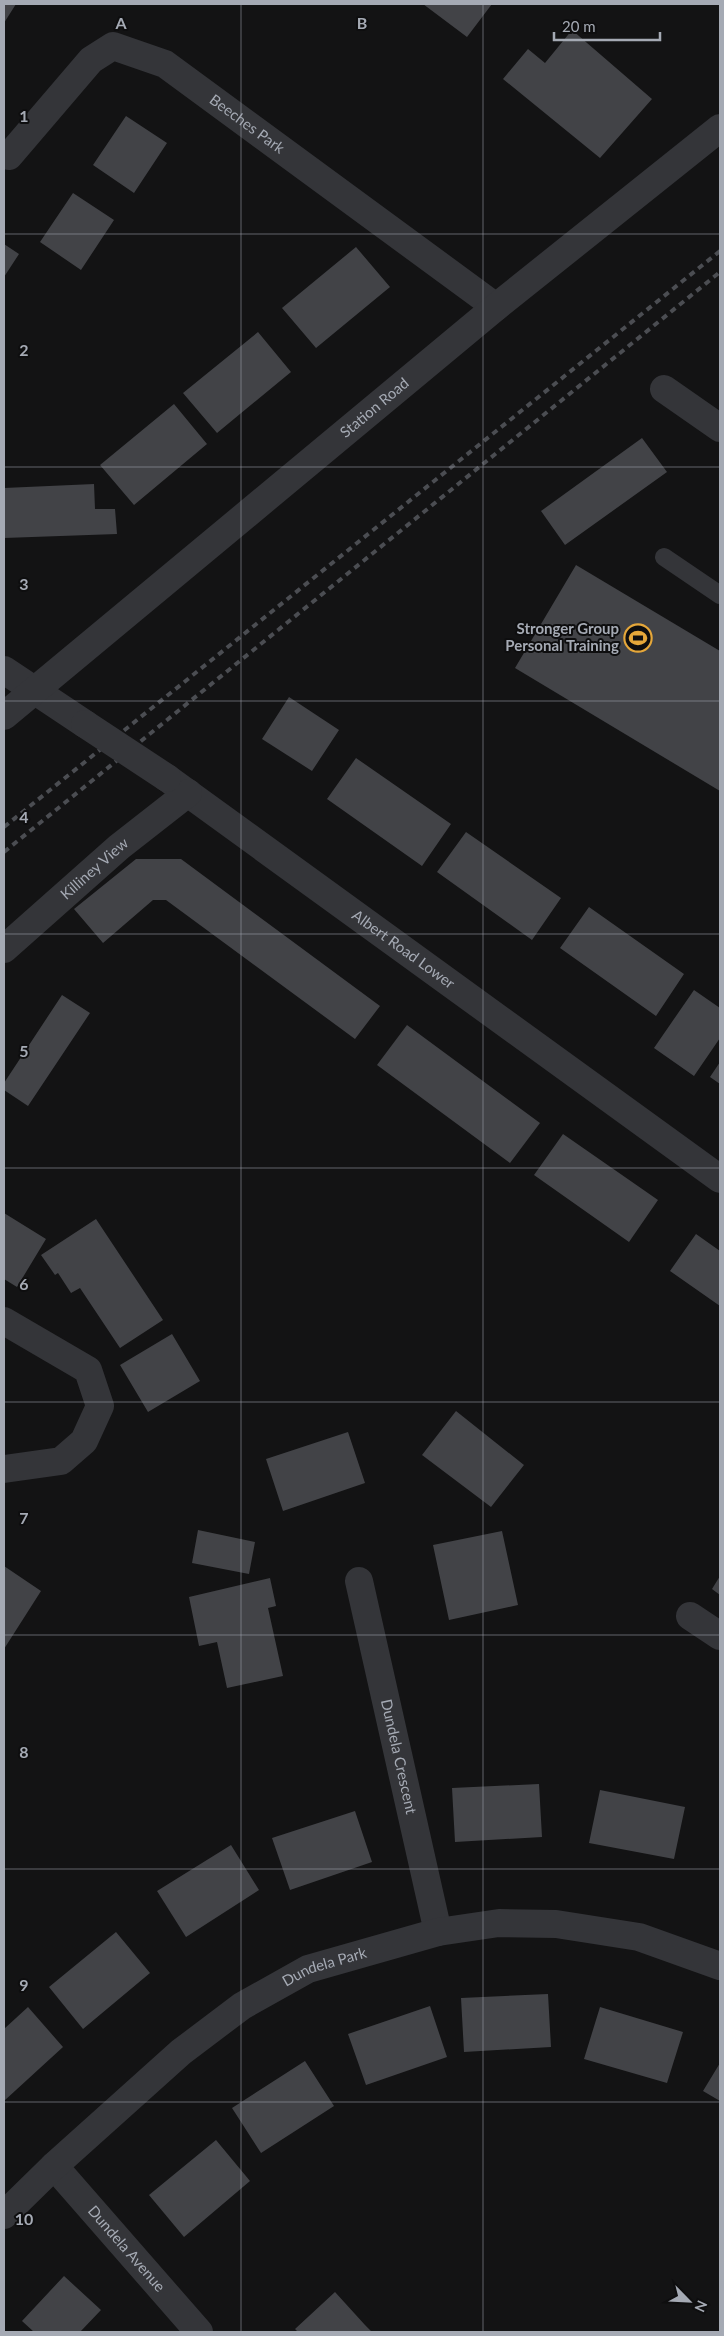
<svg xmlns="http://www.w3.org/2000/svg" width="724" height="2336" font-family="Lato,sans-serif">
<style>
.building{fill:#424347}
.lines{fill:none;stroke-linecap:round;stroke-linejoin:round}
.service{stroke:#343539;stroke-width:18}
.minor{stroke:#343539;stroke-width:28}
.rail{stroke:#4b4d52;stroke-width:4;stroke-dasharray:6 5;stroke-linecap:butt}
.minor-bridge{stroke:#343539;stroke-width:28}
.grid{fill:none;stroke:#a5aab4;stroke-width:1;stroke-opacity:0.55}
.labels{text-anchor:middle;stroke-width:4;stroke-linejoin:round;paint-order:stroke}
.street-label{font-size:15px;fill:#a5aab4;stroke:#0e0e0f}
.poi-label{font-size:15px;font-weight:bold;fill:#a5aab4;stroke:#0e0e0f;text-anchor:end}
.grid-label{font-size:16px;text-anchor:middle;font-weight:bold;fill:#a5aab4;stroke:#0e0e0f;stroke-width:4;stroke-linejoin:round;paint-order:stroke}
</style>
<rect width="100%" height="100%" fill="#131314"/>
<!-- building -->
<path class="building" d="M4 4H16L4 23Z
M423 4H492L467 37Z
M572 30 652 99 600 158 503 79 528 49 545 63Z
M126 116 167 143 134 193 93 165Z
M73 193 114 220 81 270 40 242Z
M4 244 19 254 4 277Z
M356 247 390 287 316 348 282 308Z
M258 332 291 372 217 433 183 393Z
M174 404 207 444 134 505 100 465Z
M642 438 667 472 565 545 541 511Z
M94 484 95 509H115L117 534 4 538V488Z
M576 565 720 651V791L515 668Z
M289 697 339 730 312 771 262 739Z
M356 758 451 824 422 866 327 799Z
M466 832 561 898 532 940 437 872Z
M136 859H181L380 1006 355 1039 166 900H153L103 943 74 909Z
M589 907 684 974 656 1016 560 948Z
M694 990 720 1008V1038L694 1076 654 1048Z
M62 995 90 1013 28 1106 4 1090V1083Z
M407 1025 540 1123 510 1163 377 1065Z
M720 1062V1084L710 1077Z
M563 1134 658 1200 629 1242 534 1175Z
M4 1213 46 1239 17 1287 4 1279Z
M96 1219 163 1320 120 1348 80 1288 71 1293 58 1273 55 1275 41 1255Z
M696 1234 720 1251V1306L670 1271Z
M172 1334 200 1381 148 1412 120 1365Z
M456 1411 524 1465 491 1507 422 1455Z
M348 1432 365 1483 283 1511 266 1459Z
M198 1530 255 1542 249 1574 192 1563Z
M502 1531 518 1605 449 1620 433 1545Z
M4 1566 41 1591 4 1649Z
M720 1576V1595L712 1589Z
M270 1578 276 1606 268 1608 283 1676 227 1688 217 1642 199 1646 189 1597Z
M539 1784 542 1837 455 1842 452 1788Z
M600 1790 685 1807 674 1859 589 1843Z
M355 1811 372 1862 290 1890 272 1838Z
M231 1845 259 1890 186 1937 157 1891Z
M116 1932 150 1973 83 2029 49 1987Z
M548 1994 551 2047 464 2052 461 1998Z
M430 2006 447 2057 366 2085 348 2034Z
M28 2007 63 2047 4 2101V2029Z
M600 2007 683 2032 667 2083 584 2059Z
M305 2061 334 2106 261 2153 232 2108Z
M720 2063V2101L703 2091Z
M216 2140 250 2181 184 2237 149 2195Z
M64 2276 101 2310 80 2332H34L22 2321Z
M335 2292 365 2325 372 2332H298L295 2329Z"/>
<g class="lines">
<!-- service -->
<path class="service" d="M664 557 720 595"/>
<!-- minor -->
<g class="minor">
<path id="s1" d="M9 156 91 60 113 46 165 64 496 307"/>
<path d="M664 389 720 428"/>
<path d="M4 670 85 724"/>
<path id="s2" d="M4 716 496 307 720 128"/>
<path id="s3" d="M167 778 720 1179"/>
<path id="s4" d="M4 949 119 847 188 793"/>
<path d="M4 1321 88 1370 100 1406 84 1441 61 1461 4 1469"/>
<path id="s5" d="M359 1581 438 1932"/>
<path d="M690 1616 720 1636"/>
<path id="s6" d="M54 2166 199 2332"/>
<path id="s7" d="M4 2215 54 2166 181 2052 242 2006 308 1969 438 1932 499 1923 556 1924 639 1937 720 1966"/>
</g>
<!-- rail -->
<path class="rail" d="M4 827 720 251
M4 852 720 272"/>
<!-- minor-bridge -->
<path class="minor-bridge" d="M85 724 167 778"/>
</g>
<!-- grid -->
<path class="grid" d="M241 4V2332M483 4V2332M4 234H720M4 467H720M4 701H720M4 934H720M4 1168H720M4 1402H720M4 1635H720M4 1869H720M4 2102H720"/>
<!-- icons -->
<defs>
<g id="stadium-ring" transform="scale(1.4375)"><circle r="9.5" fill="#0e0e0f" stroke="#e5a73a" stroke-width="1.5"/><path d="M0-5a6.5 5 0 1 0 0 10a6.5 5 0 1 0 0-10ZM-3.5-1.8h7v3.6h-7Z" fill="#e5a73a"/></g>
</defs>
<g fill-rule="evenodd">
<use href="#stadium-ring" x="638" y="638"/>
</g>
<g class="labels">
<!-- street labels -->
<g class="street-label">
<text dy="5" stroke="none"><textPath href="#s1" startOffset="309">Beeches Park</textPath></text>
<text dy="5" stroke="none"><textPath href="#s2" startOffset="482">Station Road</textPath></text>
<text dy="5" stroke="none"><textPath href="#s4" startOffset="121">Killiney View</textPath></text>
<text dy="5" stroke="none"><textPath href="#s3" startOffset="292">Albert Road Lower</textPath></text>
<text dy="5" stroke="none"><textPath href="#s5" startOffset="180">Dundela Crescent</textPath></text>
<text dy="5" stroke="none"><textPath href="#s7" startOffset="409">Dundela Park</textPath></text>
<text dy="5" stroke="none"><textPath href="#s6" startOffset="110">Dundela Avenue</textPath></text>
</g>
<!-- poi labels -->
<g class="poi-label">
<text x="619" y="634">Stronger Group<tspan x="619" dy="17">Personal Training</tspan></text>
</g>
</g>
<g class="grid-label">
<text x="121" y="29">A</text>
<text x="362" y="29">B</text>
<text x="24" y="122">1</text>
<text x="24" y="356">2</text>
<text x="24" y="590">3</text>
<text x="24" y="823">4</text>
<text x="24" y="1057">5</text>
<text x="24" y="1290">6</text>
<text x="24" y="1524">7</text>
<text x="24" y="1758">8</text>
<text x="24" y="1991">9</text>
<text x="24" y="2225">10</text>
</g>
<!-- border -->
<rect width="724" height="2336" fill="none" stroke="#a5aab4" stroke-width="10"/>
<!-- north arrow -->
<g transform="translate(689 2301) rotate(114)" stroke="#0e0e0f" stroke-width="4" paint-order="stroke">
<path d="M0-4L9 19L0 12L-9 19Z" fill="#a5aab4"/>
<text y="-8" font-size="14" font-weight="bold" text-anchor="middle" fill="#a5aab4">N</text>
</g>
<!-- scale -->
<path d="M554 32v8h106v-8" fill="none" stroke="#a5aab4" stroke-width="2.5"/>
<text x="562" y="32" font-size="15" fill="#a5aab4" stroke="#0e0e0f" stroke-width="4" paint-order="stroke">20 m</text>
</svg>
